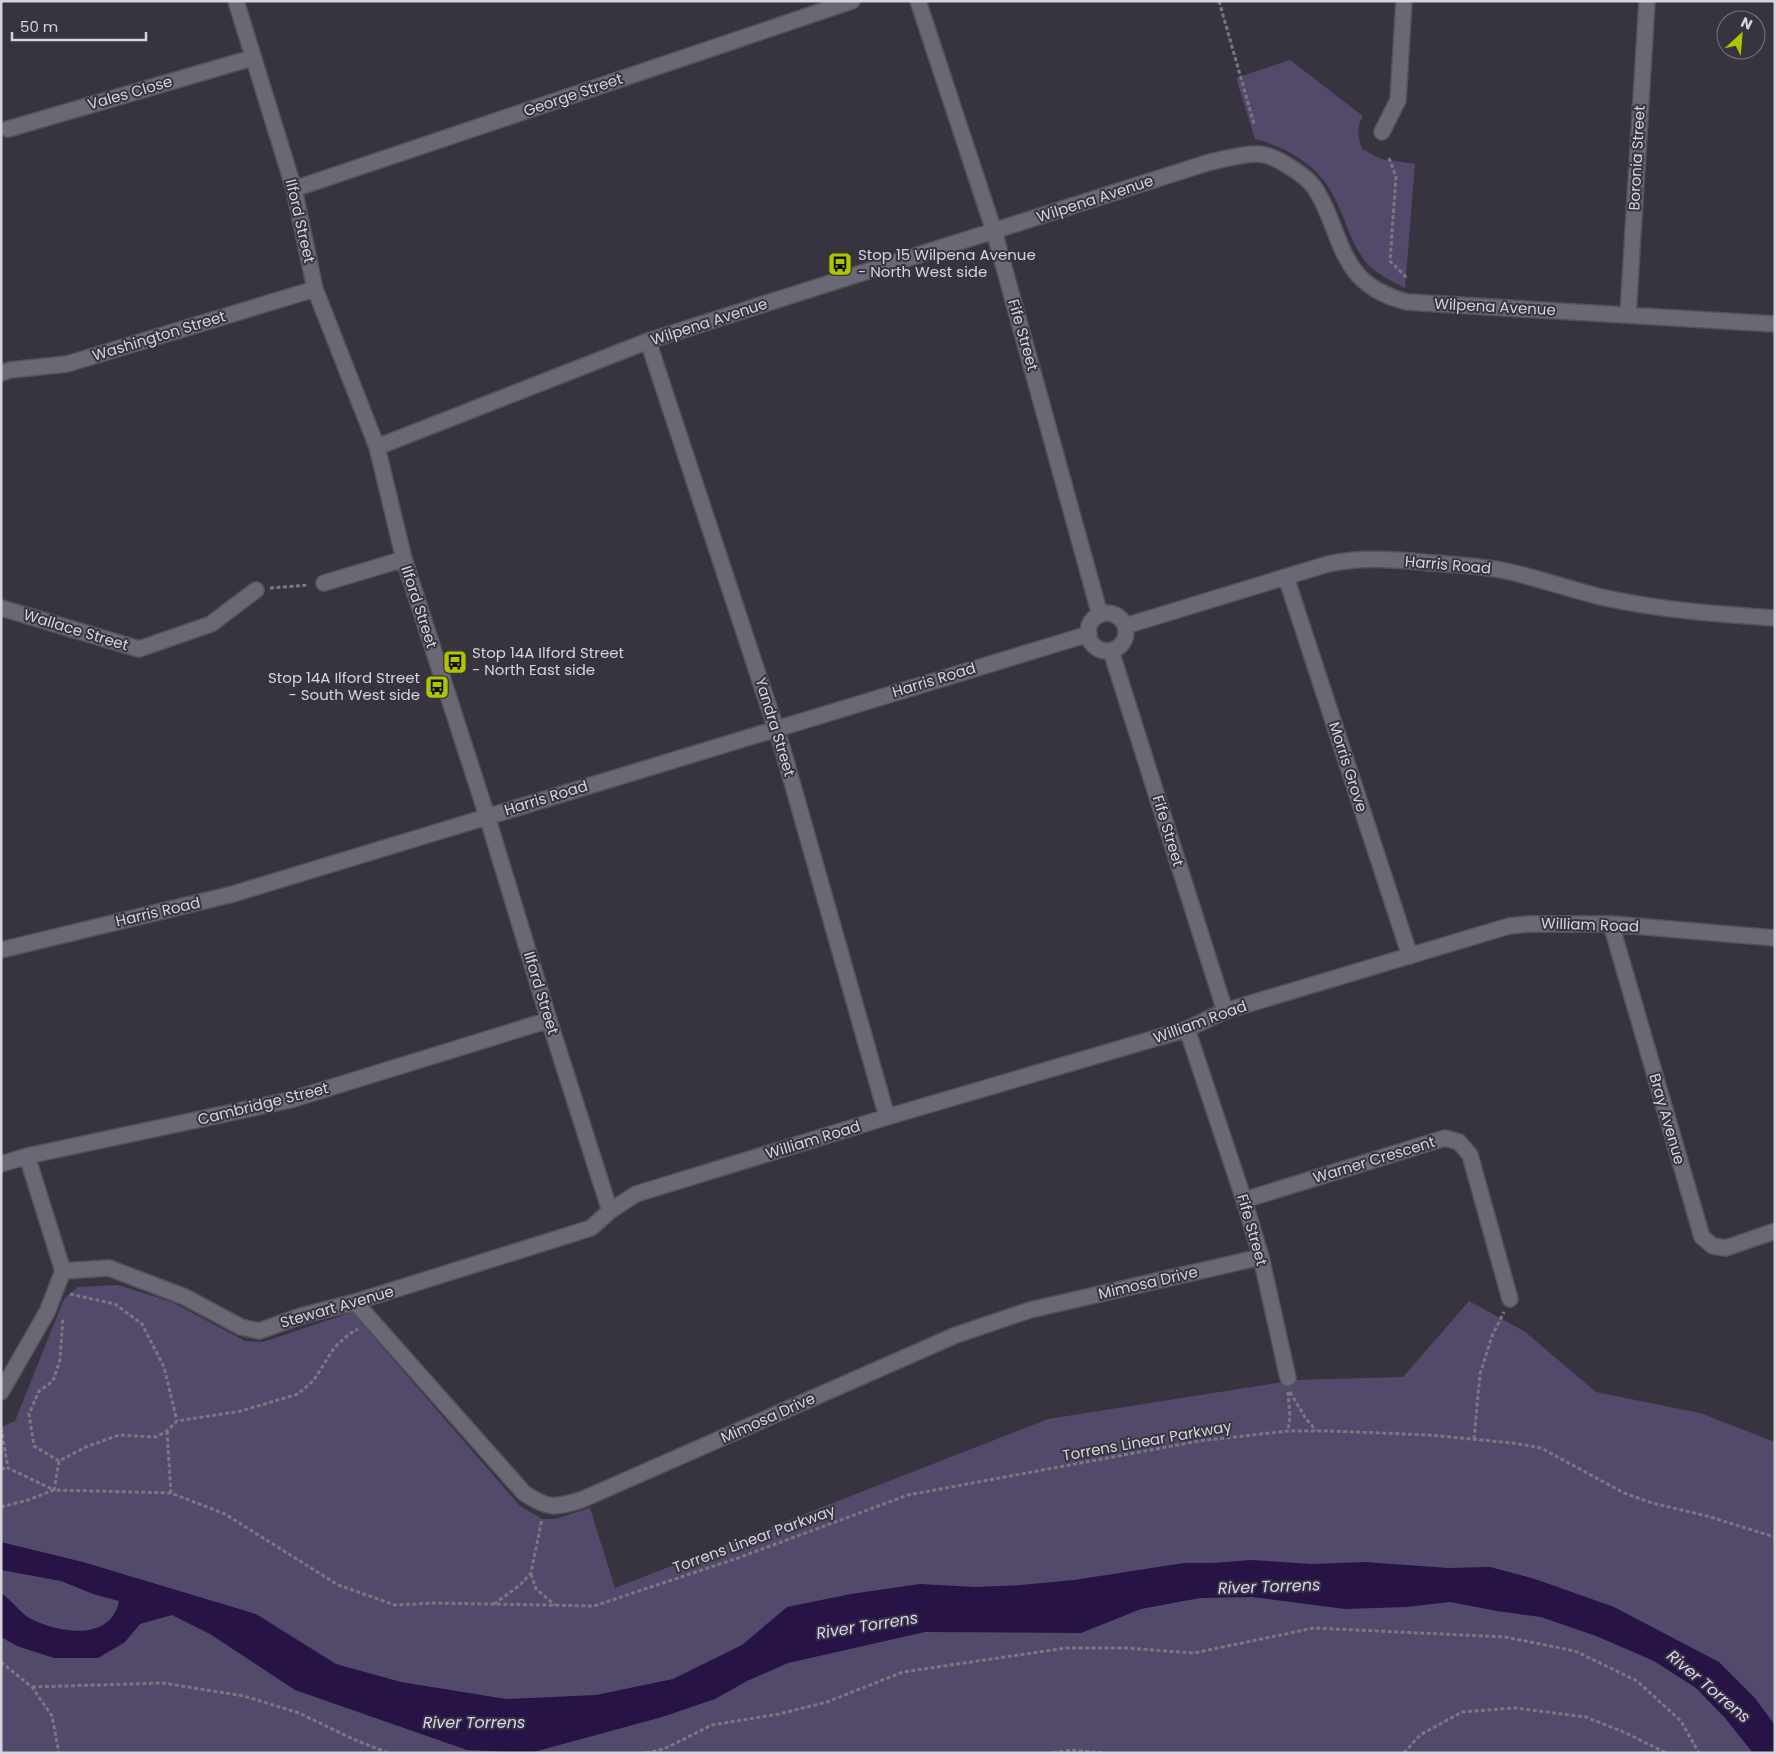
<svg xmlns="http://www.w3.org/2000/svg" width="1776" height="1754" font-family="Poppins,sans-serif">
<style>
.green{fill:#52496b}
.water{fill:#271346}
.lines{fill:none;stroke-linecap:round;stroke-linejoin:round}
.minor-casing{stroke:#55525c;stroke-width:18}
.path{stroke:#7a7781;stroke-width:3;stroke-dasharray:4 2.5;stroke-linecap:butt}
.minor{stroke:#6b6875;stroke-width:15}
.labels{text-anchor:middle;stroke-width:4;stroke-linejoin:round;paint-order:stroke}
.street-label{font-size:15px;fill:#d6d4db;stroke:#37343f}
.poi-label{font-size:15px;fill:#d6d4db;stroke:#37343f;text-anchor:start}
.water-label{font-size:16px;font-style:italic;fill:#dbd2f5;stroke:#37343f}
</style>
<rect width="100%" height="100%" fill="#37343f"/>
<!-- green -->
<path class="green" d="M1290 60 1363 116C1356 128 1358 136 1362 149L1381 159 1415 164 1405 288C1391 281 1371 271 1362 257 1348 236 1343 210 1329 188 1313 162 1284 147 1255 139L1236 78Z
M118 1285 172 1302 245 1341 263 1342 352 1312 520 1506 542 1519H555L590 1508 615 1588 1048 1419 1296 1380 1403 1377 1469 1301 1524 1331 1596 1392 1700 1413 1775 1442V1753H1V1427L15 1421 64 1299 78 1287Z"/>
<!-- water -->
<path class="water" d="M1 1542 83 1562 256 1614 336 1664 401 1682 506 1699 596 1695 673 1679 742 1645 787 1607 851 1594 920 1584 975 1587 1021 1585 1074 1580 1184 1563H1213L1252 1560 1312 1564 1365 1562 1448 1568 1490 1567 1535 1579 1614 1607 1719 1662 1754 1697 1775 1725V1753H1753L1725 1718 1696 1688 1654 1661 1596 1636 1541 1617 1497 1611 1450 1602 1406 1607 1345 1609 1252 1597 1200 1598 1141 1609 1081 1633 925 1632 788 1663 747 1681 715 1699 662 1717 530 1753 467 1750 295 1690 210 1634 172 1615 140 1624 125 1642 98 1658H54L17 1646 1 1637V1593C12 1600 20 1613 31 1619 59 1633 111 1642 119 1601L93 1594 61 1581 1 1570Z"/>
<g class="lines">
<!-- minor casing -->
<g class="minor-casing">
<path id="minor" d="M236 1 294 189 315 289 377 447 404 559 487 816 549 1020 610 1211
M918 1 994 231 1100 615
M8 129 252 58
M1382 132 1398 100 1404 1
M294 189 852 1
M1628 315 1647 1
M648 341 782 747 887 1117
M1 373 10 370 67 364 315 289
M377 447 648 341 1210 162C1226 159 1243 153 1259 154 1271 155 1281 161 1290 167 1298 172 1308 179 1314 187 1333 214 1336 249 1358 275 1372 290 1388 297 1407 302L1775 324
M1286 577 1410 956
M324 583 404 559
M1 608 139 649 211 624 256 590
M1088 632a19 19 0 1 1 38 0a19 19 0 1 1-38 0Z
M1125 626 1328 564C1366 556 1396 560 1434 563 1458 565 1482 566 1506 571 1538 578 1569 589 1601 597 1659 610 1716 614 1775 618
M1111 651 1225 1011
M1611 924 1702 1237 1713 1246 1726 1248 1775 1231
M1 950 233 894 1089 634
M1187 1029 1244 1200 1261 1257 1288 1378
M27 1156 63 1271
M1 1164 27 1156 290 1100 549 1020
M1244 1200 1445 1138 1459 1142 1470 1155 1510 1299
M355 1302 524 1493C548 1509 554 1508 581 1500L956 1335 1030 1310 1261 1257
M1 1392 47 1312 63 1271 109 1268 185 1297 241 1327 259 1331 301 1316 355 1302 591 1228 610 1211 636 1194 887 1117 1187 1029 1225 1011 1509 926 1528 924H1611L1775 938"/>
</g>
<!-- path -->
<path class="path" d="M1219 1 1254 124
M1389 158 1396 177 1390 261 1408 279
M270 588 308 585
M70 1294 115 1304 142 1324 164 1367 177 1421
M1288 1392 1290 1417 1288 1431
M1290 1392 1306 1419 1316 1430
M1 1428 8 1468 54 1490 59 1461 86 1447 119 1435 156 1437 167 1431 177 1421 241 1411 298 1394 314 1380 334 1348 349 1334 358 1329
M167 1431 171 1493
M1474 1439 1480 1374 1492 1336 1504 1312
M59 1461 34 1446 29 1414 39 1391 53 1381 60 1360 63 1317
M1 1469 8 1468
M1 1507 28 1500 54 1490 171 1493 225 1514 338 1585 395 1605 435 1603 594 1606 738 1558 908 1495 1199 1441 1288 1431H1331L1429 1435 1513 1443 1541 1448 1624 1493 1652 1503 1707 1516 1775 1537
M531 1574 536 1589 555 1605
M494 1604 520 1585 531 1573 542 1519
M1 1662 32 1687 52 1716 59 1753
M32 1687 163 1683 244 1696 299 1713 353 1739 388 1753
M646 1753 664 1749 712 1725 779 1714 827 1702 903 1672 1066 1648H1128L1194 1653 1314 1628 1505 1637 1575 1651 1637 1681 1681 1721 1699 1753
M1053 1753 1071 1750 1104 1753
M1404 1753 1420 1735 1462 1712 1515 1708 1586 1717 1626 1733 1666 1753"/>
<!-- minor -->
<use href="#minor" class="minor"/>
</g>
<!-- icons -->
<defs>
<g id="bus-square" transform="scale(1.25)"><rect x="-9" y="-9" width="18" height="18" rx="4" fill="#b0c500" stroke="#37343f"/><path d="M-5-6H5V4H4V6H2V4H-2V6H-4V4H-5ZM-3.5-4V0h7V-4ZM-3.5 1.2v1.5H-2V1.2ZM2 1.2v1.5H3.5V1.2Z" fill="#111"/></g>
</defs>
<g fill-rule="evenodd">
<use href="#bus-square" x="840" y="264"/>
<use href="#bus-square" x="455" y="662"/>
<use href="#bus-square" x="437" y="687"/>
</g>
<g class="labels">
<!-- street labels -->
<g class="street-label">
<text transform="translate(130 93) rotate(-16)" y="5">Vales Close</text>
<text transform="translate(573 95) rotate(-19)" y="5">George Street</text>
<text transform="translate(1637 158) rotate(-87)" y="5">Boronia Street</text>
<text transform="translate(1095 199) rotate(-18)" y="5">Wilpena Avenue</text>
<text transform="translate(300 221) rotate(77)" y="5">Ilford Street</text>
<text transform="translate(1495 307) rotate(3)" y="5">Wilpena Avenue</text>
<text transform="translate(709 322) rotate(-18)" y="5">Wilpena Avenue</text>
<text transform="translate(1023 335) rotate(74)" y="5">Fife Street</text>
<text transform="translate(159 336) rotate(-17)" y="5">Washington Street</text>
<text transform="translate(1448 565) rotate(5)" y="5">Harris Road</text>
<text transform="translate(419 607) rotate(72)" y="5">Ilford Street</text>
<text transform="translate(76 630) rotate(17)" y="5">Wallace Street</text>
<text transform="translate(934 680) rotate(-17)" y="5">Harris Road</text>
<text transform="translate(775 727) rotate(73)" y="5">Yandra Street</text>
<text transform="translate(1348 767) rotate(72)" y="5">Morris Grove</text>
<text transform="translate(546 798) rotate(-17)" y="5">Harris Road</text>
<text transform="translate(1168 831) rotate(73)" y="5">Fife Street</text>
<text transform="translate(158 912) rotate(-13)" y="5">Harris Road</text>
<text transform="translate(1590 925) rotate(2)" y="5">William Road</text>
<text transform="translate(541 993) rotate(73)" y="5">Ilford Street</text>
<text transform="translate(1200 1022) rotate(-20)" y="5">William Road</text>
<text transform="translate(263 1104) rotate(-14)" y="5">Cambridge Street</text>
<text transform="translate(1667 1119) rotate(74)" y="5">Bray Avenue</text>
<text transform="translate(813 1140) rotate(-17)" y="5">William Road</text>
<text transform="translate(1374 1160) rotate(-17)" y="5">Warner Crescent</text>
<text transform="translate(1252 1230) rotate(74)" y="5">Fife Street</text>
<text transform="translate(1148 1283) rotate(-13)" y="5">Mimosa Drive</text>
<text transform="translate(337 1307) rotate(-16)" y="5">Stewart Avenue</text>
<text transform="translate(768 1418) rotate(-24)" y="5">Mimosa Drive</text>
<text transform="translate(1147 1441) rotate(-10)" y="5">Torrens Linear Parkway</text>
<text transform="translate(754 1539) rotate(-20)" y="5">Torrens Linear Parkway</text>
</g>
<!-- poi labels -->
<g class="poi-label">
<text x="858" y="260">Stop 15 Wilpena Avenue<tspan x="858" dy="17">- North West side</tspan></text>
<text x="472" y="658">Stop 14A Ilford Street<tspan x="472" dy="17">- North East side</tspan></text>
<text x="420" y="683" text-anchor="end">Stop 14A Ilford Street<tspan x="420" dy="17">- South West side</tspan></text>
</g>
<!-- water labels -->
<g class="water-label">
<text transform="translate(1269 1586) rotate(-2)" y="6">River Torrens</text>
<text transform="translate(867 1625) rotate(-9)" y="6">River Torrens</text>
<text transform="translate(1709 1686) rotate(40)" y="6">River Torrens</text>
<text x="474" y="1728">River Torrens</text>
</g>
</g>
<!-- border -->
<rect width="1776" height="1754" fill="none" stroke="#d6d4db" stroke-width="5"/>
<!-- north arrow -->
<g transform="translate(1741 35) rotate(26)"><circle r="24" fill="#37343f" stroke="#77747d"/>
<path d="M0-4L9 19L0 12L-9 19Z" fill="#b0c500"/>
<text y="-8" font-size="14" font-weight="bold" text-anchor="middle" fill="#d6d4db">N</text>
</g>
<!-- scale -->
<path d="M12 32v8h134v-8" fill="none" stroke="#d6d4db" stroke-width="2.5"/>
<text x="20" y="32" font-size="15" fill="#d6d4db" stroke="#37343f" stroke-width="4" paint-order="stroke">50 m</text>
</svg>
